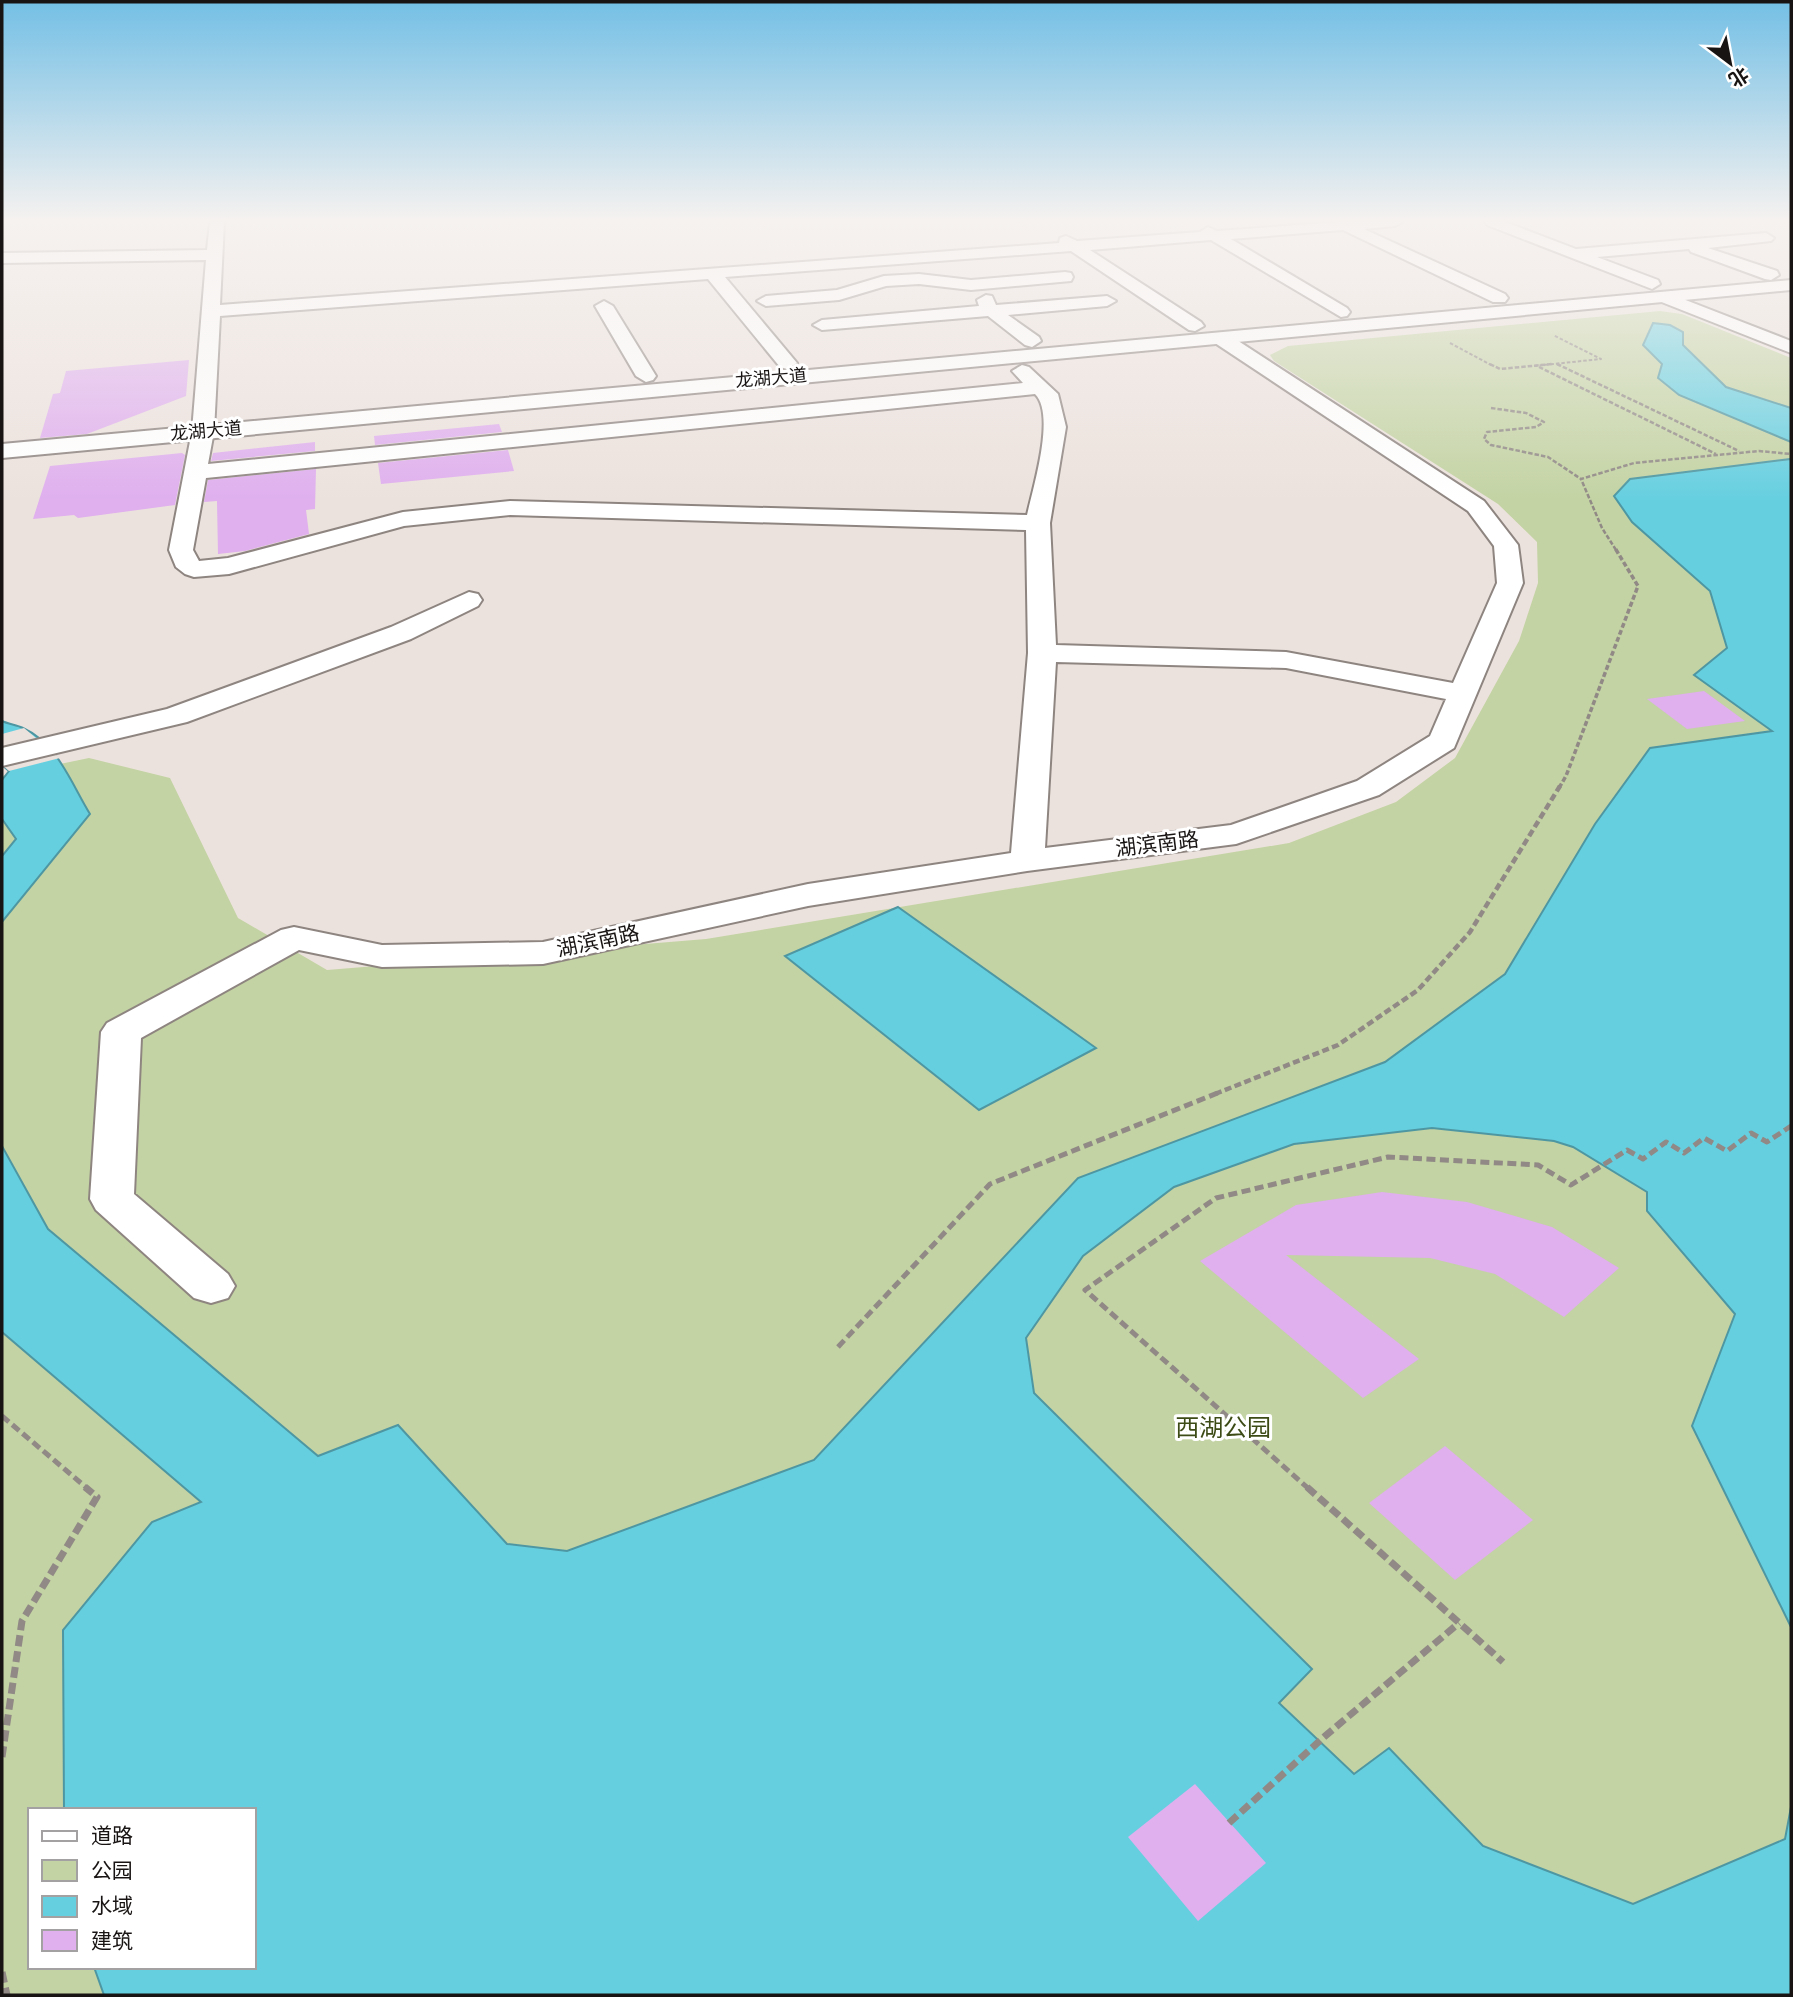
<svg xmlns="http://www.w3.org/2000/svg" width="1793" height="1997" font-family="'DejaVu Sans','Noto Sans SC',sans-serif">
<style>
.green{fill:#c3d3a3;fill-rule:evenodd}
.water{fill:#65cfe0;stroke:#4e97a2;stroke-width:2}
.pier{fill:#ece2dd}
.building{fill:#dfafee}
.lines{fill:none;stroke-linecap:round;stroke-linejoin:round}
.minor-casing{stroke:#8e8581;stroke-width:4}
.major-casing{stroke:#8e8581;stroke-width:4}
.path-far5{stroke:#908985;stroke-width:2;stroke-dasharray:3.5 2;stroke-linecap:butt}
.path-far4{stroke:#908985;stroke-width:2.5;stroke-dasharray:4.5 2;stroke-linecap:butt}
.path-far3{stroke:#908985;stroke-width:3.5;stroke-dasharray:5 2.5;stroke-linecap:butt}
.path-far2{stroke:#908985;stroke-width:4.5;stroke-dasharray:7 3.5;stroke-linecap:butt}
.path-far1{stroke:#908985;stroke-width:5;stroke-dasharray:9 4.5;stroke-linecap:butt}
.path{stroke:#908985;stroke-width:7;stroke-dasharray:11 5;stroke-linecap:butt}
.minor{fill:#fff;fill-rule:evenodd}
.major{fill:#fff;fill-rule:evenodd}
.labels{text-anchor:middle;stroke-width:6;stroke-linejoin:round;paint-order:stroke}
.far-street-label{font-size:18px;fill:#181413;stroke:#fff}
.street-label{font-size:21px;fill:#181413;stroke:#fff}
.near-park-label{font-size:24px;fill:#3d4b16;stroke:#fff}
</style>
<rect width="100%" height="100%" fill="#ece2dd"/>
<!-- green -->
<path class="green" d="M1660 311 1682 314 1791 358V1995H2V776L89 758 170 778 238 918 327 970 706 939 1289 843 1396 802 1455 758 1519 641 1538 583 1537 542 1498 504 1274 361 1270 355 1288 346ZM30 1810H254V1967H30Z"/>
<!-- water -->
<path class="water" d="M1653 323 1670 325 1683 332V345L1726 387 1791 408V442L1679 395 1658 378 1662 364 1643 345Z
M1791 459V1627L1692 1426 1735 1314 1647 1211V1192L1573 1147 1554 1141 1432 1128 1294 1144 1174 1187 1083 1256 1026 1338 1034 1393 1312 1669 1279 1703 1354 1774 1389 1748 1483 1846 1633 1904 1785 1839 1791 1807V1995H104L94 1967H254V1810H64L63 1630 152 1522 201 1502 2 1332V1146L48 1229 318 1456 398 1425 507 1544 567 1551 814 1460 1078 1178 1385 1062 1505 974 1595 824 1650 748 1772 731 1694 675 1727 648 1710 591 1632 522 1614 496 1630 479Z
M2 721C8 724 17 725 23 728 58 744 71 783 90 814L2 922V856L16 839 2 819V780L9 771 2 765Z
M898 907 1096 1048 979 1110 785 956Z"/>
<!-- pier -->
<path class="pier" d="M24 728 60 758 9 771 2 765V734Z"/>
<!-- building -->
<path class="building" d="M189 360 186 396 87 434 40 438 53 394 60 393 66 371Z
M499 424 502 432 375 445 374 436Z
M315 442V451L211 461 213 453Z
M508 450 514 471 381 484 378 463Z
M182 453 185 455 175 505 78 518 74 515 33 519 50 466Z
M316 469 315 509 306 510 309 534 245 551 218 554 217 501 204 502 208 480Z
M1704 691 1745 721 1687 729 1647 699Z
M1382 1192 1467 1202 1552 1227 1619 1268 1564 1317 1495 1274 1430 1258 1286 1255 1419 1359 1363 1398 1200 1261 1296 1205Z
M1445 1446 1533 1520 1455 1580 1369 1503Z
M1195 1784 1266 1863 1198 1921 1128 1837Z"/>
<g class="lines">
<!-- minor casing -->
<g class="minor-casing">
<path id="minor" d="M210 222H224L220 305 1059 243 1060 238 1066 236 1077 241 1200 232 1208 227 1217 231 1339 222H1402L1395 226 1364 229 1505 294 1508 298 1505 302H1493L1343 230 1231 239 1347 308 1350 312 1347 316 1341 317 1211 240 1090 250 1201 322 1204 326 1195 331 1189 330 1071 251 725 277 797 363 787 369 780 367 708 279 220 316 214 431 208 464 1023 383 1012 371 1022 365 1029 367 1058 394 1066 427 1050 523 1056 645 1286 652 1453 683 1497 583 1494 546 1468 511 1212 341 1210 337 1212 333H1226L1484 501 1518 545 1523 583 1454 748 1379 795 1236 844 1027 871 808 906 543 964 382 967 299 950 141 1038 134 1194 228 1274 235 1286 228 1298 211 1303 194 1298 96 1210 90 1199 101 1032 107 1023 281 930 294 927 382 945 543 942 808 884 1011 853 1028 653 1026 530 510 515 404 526 229 574 194 577 185 574 176 567 169 550 192 431 206 260 2 263V253L207 250ZM1035 394C1056 414 1033 488 1027 515L510 501 403 512 228 558 199 561 193 550 206 478ZM1056 662 1286 668 1446 699 1430 736 1357 781 1231 825 1045 848Z
M1485 222H1505L1576 249 1766 233 1774 238 1771 241 1708 248 1777 271 1779 275 1771 280 1765 279 1691 252 1689 249 1597 257 1658 280 1660 284 1652 289 1487 225Z
M1065 272 1071 273 1073 277 1071 281 971 290 919 284 886 286 839 300 766 306 757 301 766 296 837 290 884 276 919 274 971 280Z
M1665 292 1791 341V353L1659 301 1656 297Z
M986 295 992 296 996 305 1107 296 1116 301 1107 306 1008 315 1039 337 1041 341 1032 347 1025 345 988 316 822 330 813 325 822 320 979 306 977 300Z
M604 301 613 306 656 376 653 380 646 382 636 376 595 306Z
M469 592 478 594 482 600 478 606 411 639 187 722 2 766V748L167 709 391 627Z"/>
</g>
<!-- major casing -->
<g class="major-casing">
<path id="major" d="M1791 280V290L2 458V444Z"/>
</g>
<!-- path-far5 -->
<path class="path-far5" d="M1450 343 1493 366
M1557 364 1560 366
M1534 366 1601 359 1553 335"/>
<!-- path-far4 -->
<path class="path-far4" d="M1490 364 1500 369 1552 364
M1557 364 1739 451
M1539 367 1716 454
M1491 408 1526 413 1544 422 1536 427 1487 432 1484 439 1491 445 1548 457 1581 479
M1616 550 1602 528 1581 479 1634 463 1759 451 1791 454"/>
<!-- path-far3 -->
<path class="path-far3" d="M1559 788 1566 776 1638 586 1615 548"/>
<!-- path-far2 -->
<path class="path-far2" d="M1215 1094 1338 1045 1418 990 1470 932 1560 786"/>
<!-- path-far1 -->
<path class="path-far1" d="M838 1347 990 1184 1220 1092
M2 1416 88 1489
M1309 1489 1085 1290 1216 1198 1388 1157 1538 1165 1571 1185 1627 1150 1643 1159 1666 1142 1684 1153 1704 1138 1727 1151 1751 1133 1767 1142 1791 1126"/>
<!-- path -->
<path class="path" d="M1307 1487 1503 1662
M2 1757 22 1621 97 1497 85 1487
M1229 1823 1324 1737 1459 1623
M2 1972 7 1995"/>
<!-- minor -->
<use href="#minor" class="minor"/>
<!-- major -->
<use href="#major" class="major"/>
</g>
<!-- sky -->
<linearGradient id="sky" x2="0" y2="1"><stop stop-color="#73bfe5"/><stop offset="0.44" stop-color="#f6f2f0"/><stop offset="1" stop-color="#f6f2f0" stop-opacity="0"/></linearGradient>
<rect width="1793" height="501" fill="url(#sky)"/>
<g class="labels">
<!-- far-street labels -->
<g class="far-street-label">
<text transform="translate(771 378) rotate(-5)" y="6">龙湖大道</text>
<text transform="translate(206 431) rotate(-5)" y="6">龙湖大道</text>
</g>
<!-- street labels -->
<g class="street-label">
<text transform="translate(1157 844) rotate(-7)" y="7">湖滨南路</text>
<text transform="translate(598 941) rotate(-12)" y="7">湖滨南路</text>
</g>
<!-- near-park labels -->
<g class="near-park-label">
<text x="1223" y="1436">西湖公园</text>
</g>
</g>
<!-- border -->
<rect width="1793" height="1997" fill="none" stroke="#181413" stroke-width="7"/>
<!-- legend -->
<rect x="28" y="1808" width="228" height="161" fill="#ffffff" stroke="#a3a1a1" stroke-width="2"/>
<rect x="42" y="1831" width="35" height="10" fill="#ffffff" stroke="#a3a1a1" stroke-width="2"/>
<text x="91" y="1843" font-size="21" fill="#181413">道路</text>
<rect x="42" y="1860" width="35" height="21" fill="#c3d3a3" stroke="#a3a1a1" stroke-width="2"/>
<text x="91" y="1878" font-size="21" fill="#181413">公园</text>
<rect x="42" y="1896" width="35" height="21" fill="#65cfe0" stroke="#a3a1a1" stroke-width="2"/>
<text x="91" y="1913" font-size="21" fill="#181413">水域</text>
<rect x="42" y="1930" width="35" height="21" fill="#dfafee" stroke="#a3a1a1" stroke-width="2"/>
<text x="91" y="1948" font-size="21" fill="#181413">建筑</text>
<!-- north arrow -->
<g transform="translate(1730 63) rotate(148)" stroke="#ffffff" stroke-width="5" paint-order="stroke">
<path d="M0-5L12 26L0 18L-12 26Z" fill="#181413"/>
<text y="-10" font-size="19" font-weight="bold" text-anchor="middle" fill="#181413">北</text>
</g>
</svg>
